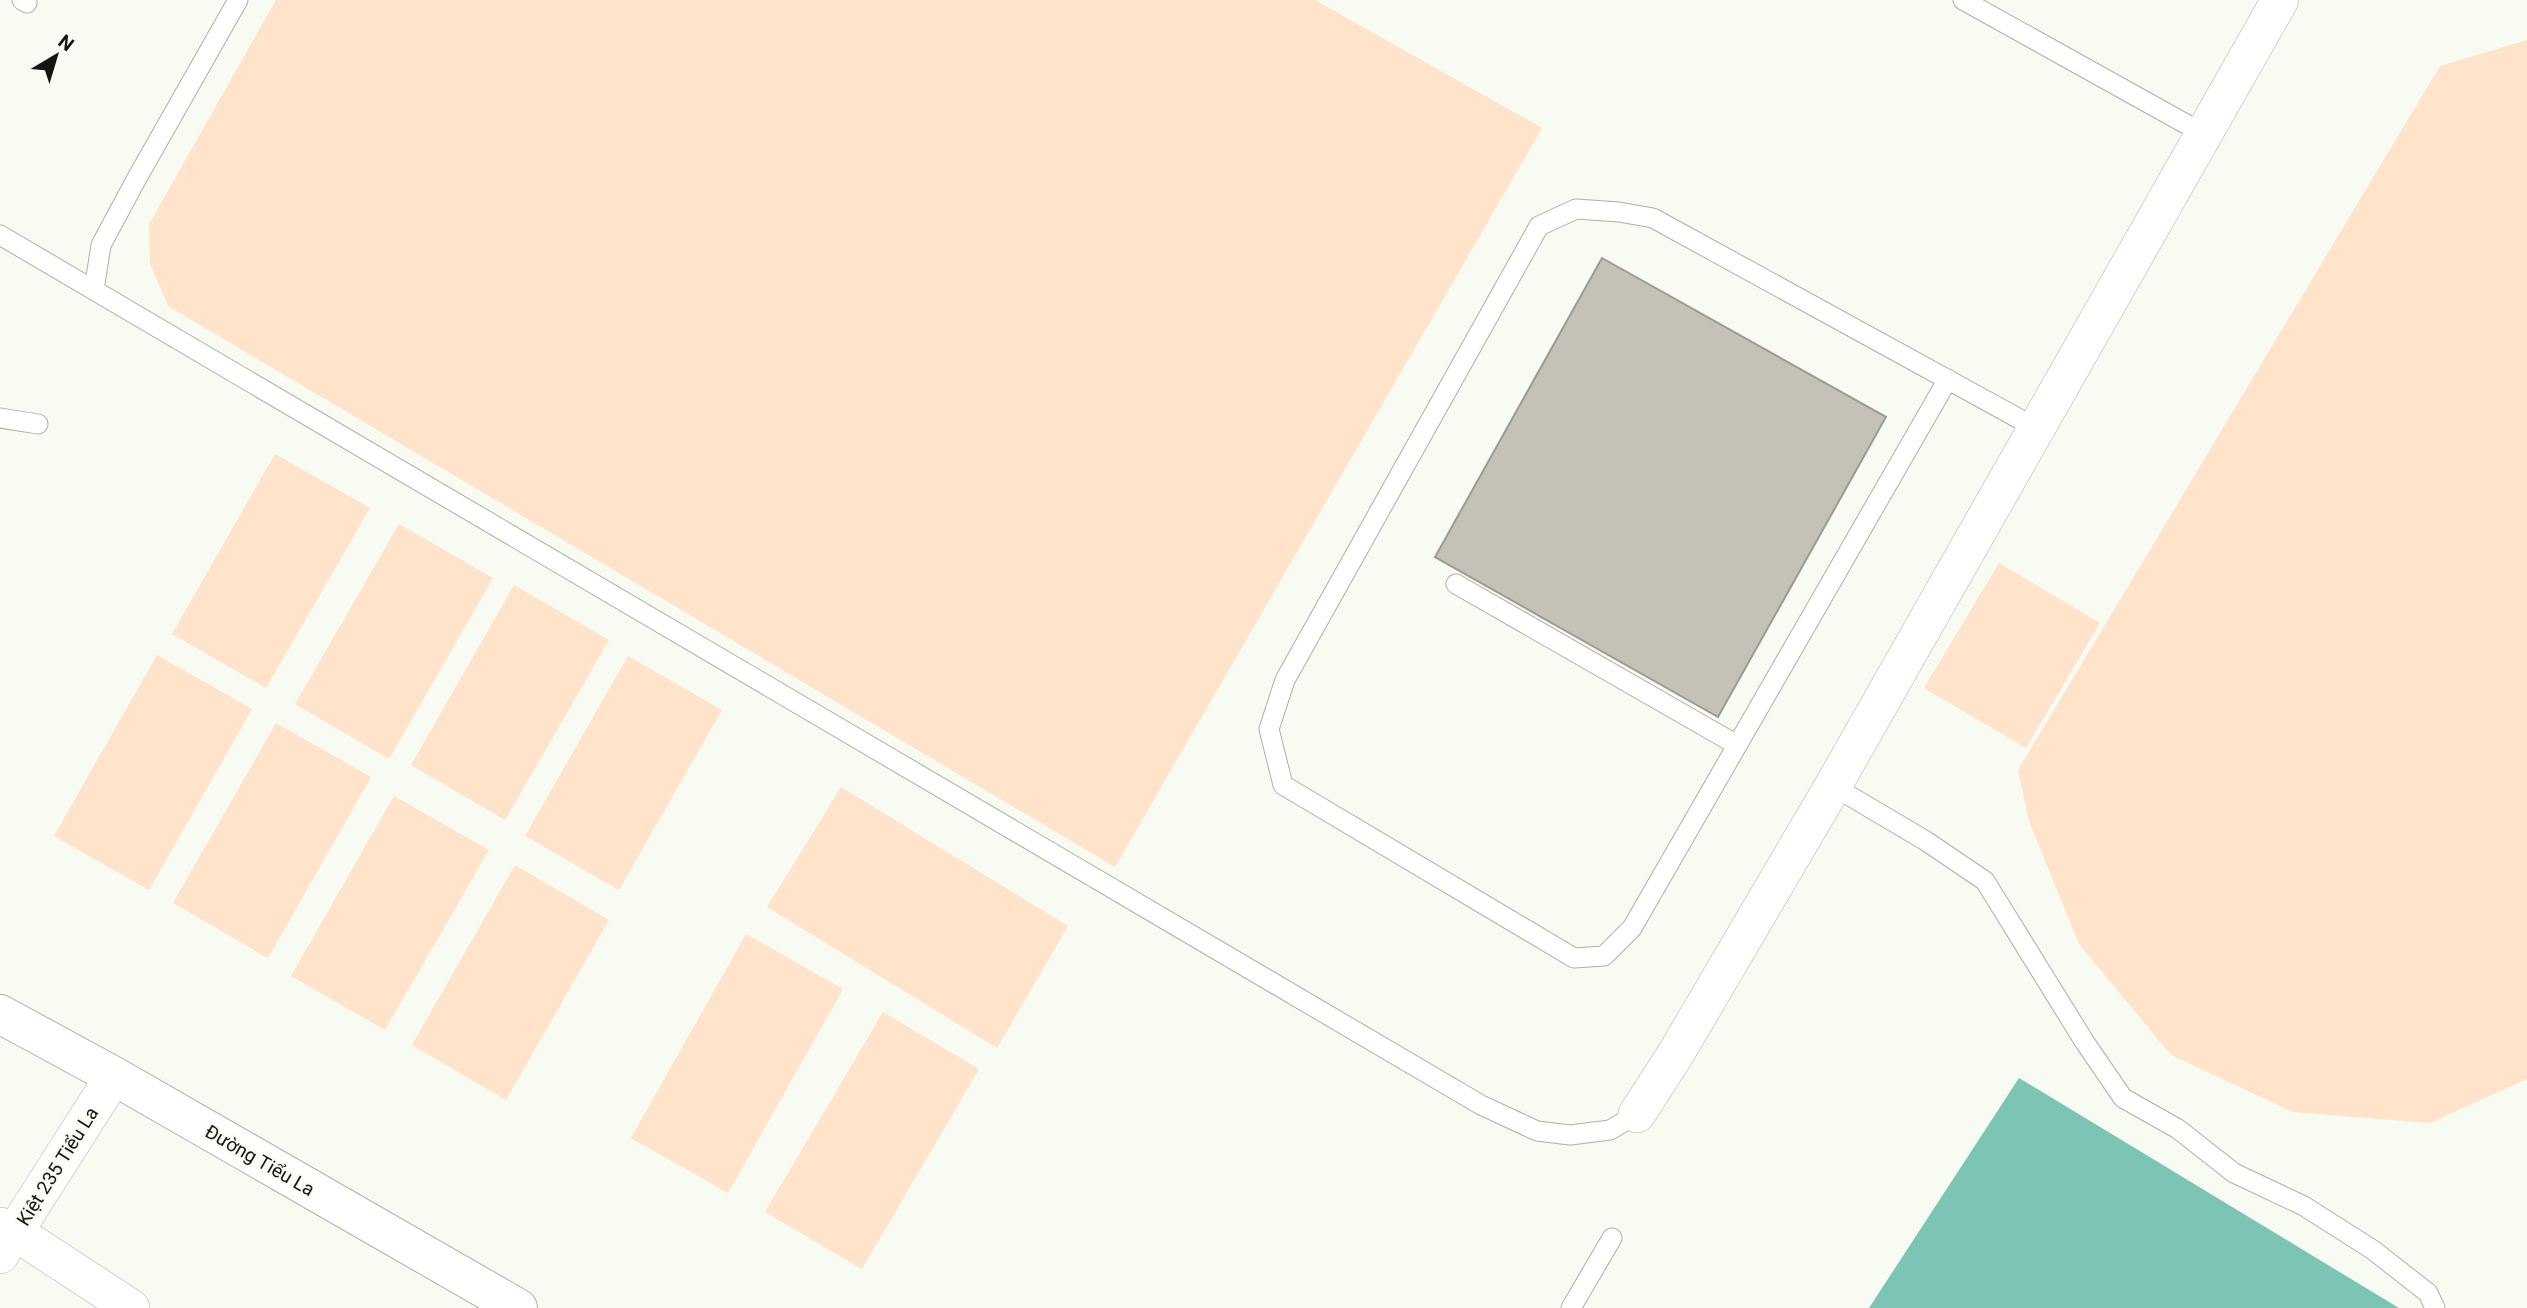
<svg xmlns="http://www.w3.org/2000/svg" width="2527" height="1308" font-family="Roboto,sans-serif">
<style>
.green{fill:#ffe3cb}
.water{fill:#7cc5b5}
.building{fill:#c4c1b6;stroke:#9d9a91;stroke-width:2}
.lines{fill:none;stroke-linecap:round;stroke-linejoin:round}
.service-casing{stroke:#adb0a6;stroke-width:21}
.minor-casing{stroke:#adb0a6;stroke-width:38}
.secondary-casing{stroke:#adb0a6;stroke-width:40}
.service{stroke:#fff;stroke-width:19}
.minor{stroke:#fff;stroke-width:37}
.secondary{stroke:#fff;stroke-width:38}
.labels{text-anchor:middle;stroke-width:5;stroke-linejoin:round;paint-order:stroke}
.street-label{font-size:19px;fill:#151612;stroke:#f8fbf1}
</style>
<rect width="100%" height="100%" fill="#f8fbf1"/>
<!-- green -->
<path class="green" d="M276 0H1315L1542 128 1115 867 168 306 150 264 149 224Z
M2527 40V1079L2430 1123 2293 1112 2171 1055 2079 944 2029 821 2018 770 2440 66Z
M275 454 370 508 266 688 172 634Z
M399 524 493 578 389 759 295 704Z
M1999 563 2100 623 2026 748 1924 688Z
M514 585 609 640 505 820 411 765Z
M157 655 252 709 149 890 54 836Z
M628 656 722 710 619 890 525 836Z
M276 723 371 777 268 958 173 903Z
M841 787 1068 926 997 1048 767 907Z
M394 796 489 850 385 1030 291 976Z
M515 865 609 920 506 1100 412 1045Z
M746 934 843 989 728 1193 631 1138Z
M883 1012 979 1069 862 1269 765 1212Z"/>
<!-- water -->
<path class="water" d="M2019 1078 2399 1308H1869Z"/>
<!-- building -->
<path class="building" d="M1602 258 1886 417 1718 717 1435 557Z"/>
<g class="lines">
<!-- service casing -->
<g class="service-casing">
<path id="service" d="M22 0 27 3
M1963 0 2204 134
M0 235 1481 1105 1537 1131 1570 1135 1610 1130 1637 1114
M94 290 101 245 137 178 238 0
M1948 379 1632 928 1604 956 1574 958 1283 785 1269 729 1285 680 1539 226 1576 209 1619 212 1653 218 2036 428
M0 418 38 424
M1456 584 1737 745
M1833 786 1926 841 1985 881 2084 1041 2123 1098 2178 1129 2234 1173 2304 1206 2373 1250 2428 1293 2435 1308
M1571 1308 1612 1238"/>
</g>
<!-- minor casing -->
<g class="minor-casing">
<path id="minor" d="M1637 1114 1675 1055 1833 786 2280 0
M0 1226 15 1232 131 1308
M0 1255 114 1076"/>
</g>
<!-- secondary casing -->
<g class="secondary-casing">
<path id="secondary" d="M0 1014 114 1076 518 1308"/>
</g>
<!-- service -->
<use href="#service" class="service"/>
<!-- minor -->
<use href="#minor" class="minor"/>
<!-- secondary -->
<use href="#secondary" class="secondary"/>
</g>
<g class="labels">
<!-- street labels -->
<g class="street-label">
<text transform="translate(260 1160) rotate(30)" y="7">Đường Tiểu La</text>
<text transform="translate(57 1166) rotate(-58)" y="7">Kiệt 235 Tiểu La</text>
</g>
</g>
<!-- north arrow -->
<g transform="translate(56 56) rotate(38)" stroke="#f8fbf1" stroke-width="5" paint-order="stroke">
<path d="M0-5L12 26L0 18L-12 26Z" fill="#151612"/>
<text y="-10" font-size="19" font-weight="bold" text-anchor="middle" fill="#151612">N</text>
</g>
</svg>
